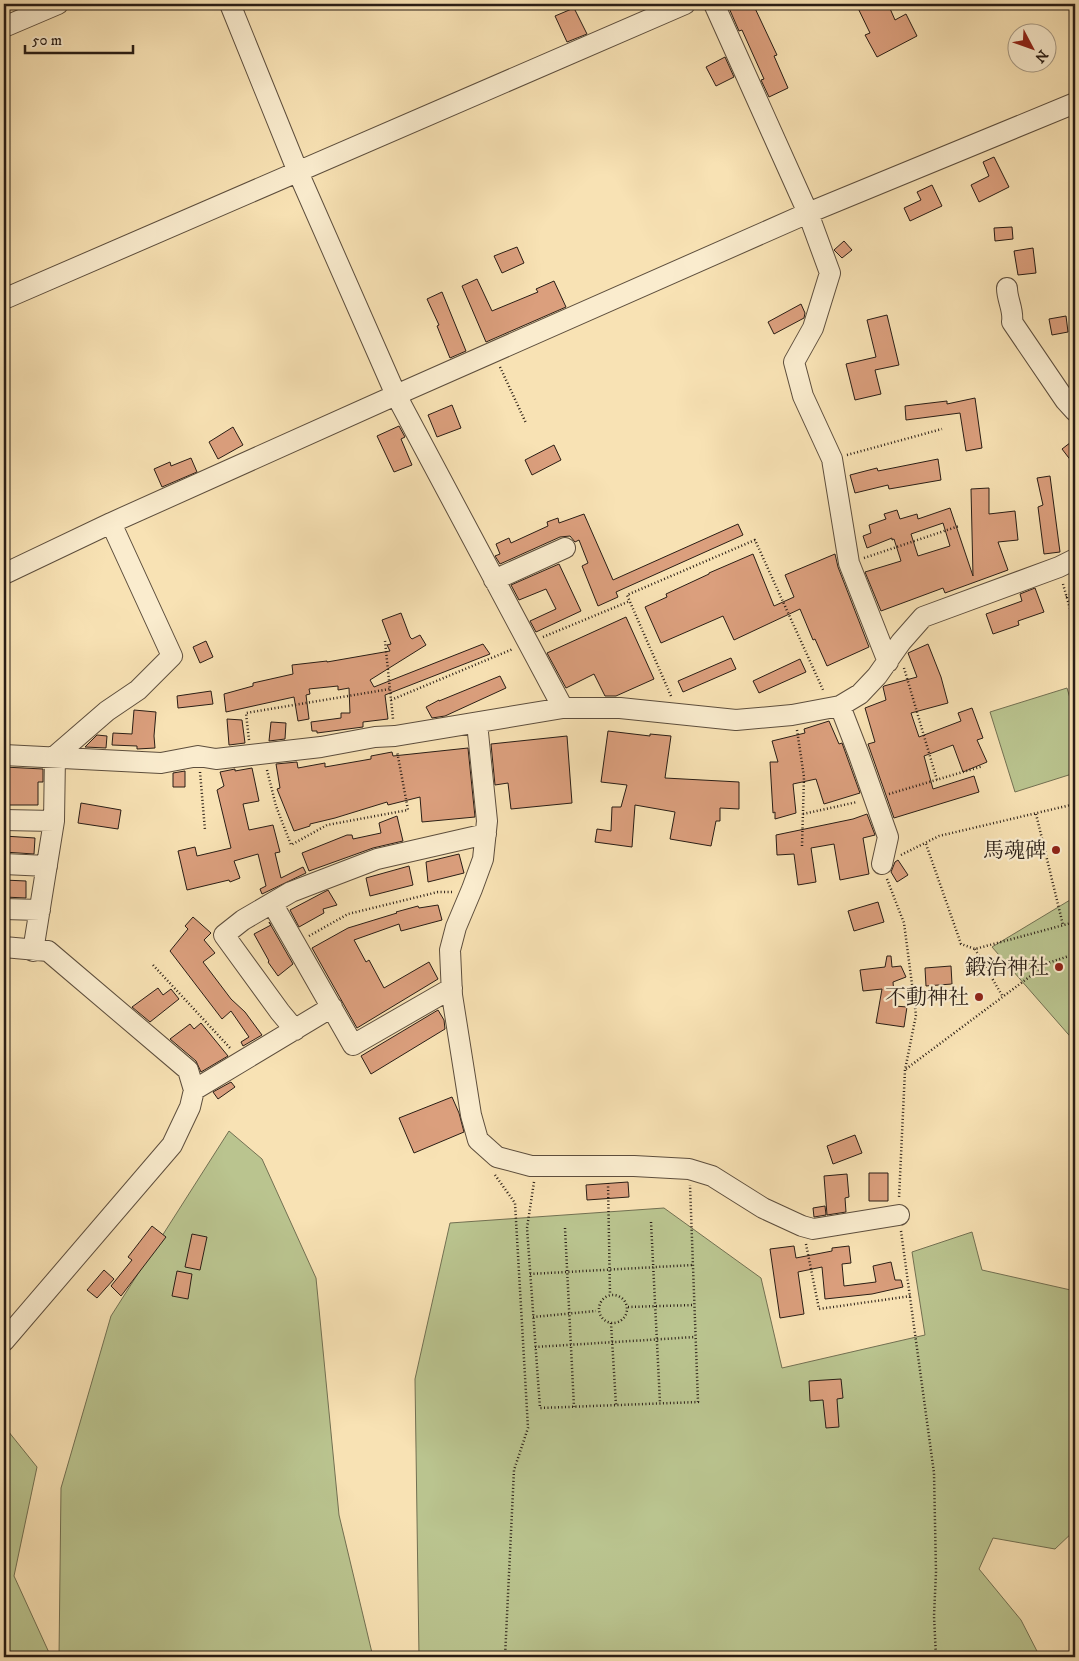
<svg xmlns="http://www.w3.org/2000/svg" width="1079" height="1661" font-family="'IM FELL DW Pica','Noto Serif JP',serif">
<style>
.green{fill:#bac48f;stroke:#727052}
.building{fill:#db9f7d;stroke:#291d15;fill-rule:evenodd}
.lines{fill:none;stroke-linecap:round;stroke-linejoin:round}
.minor-casing{stroke:#5d4e3d;stroke-width:22}
.path{stroke:#291d15;stroke-width:2.5;stroke-dasharray:1 2.5;stroke-linecap:butt}
.minor{stroke:#faecce;stroke-width:20}
.poi-dot{fill:#8f2418;stroke:#faecce;stroke-width:2}
.labels{text-anchor:middle;stroke-width:4.5;stroke-linejoin:round;paint-order:stroke}
.poi-label{font-size:21px;fill:#291d15;stroke:#faecce;text-anchor:end}
</style>
<rect width="100%" height="100%" fill="#f8e2b4"/>
<filter id="stains"><feTurbulence type="fractalNoise" baseFrequency=".004" numOctaves="4"/><feColorMatrix values="0 0 0 0 .2 0 0 0 0 .09 0 0 0 0 .02 0 0 0 .5 -.17"/></filter>
<radialGradient id="worn" r=".72"><stop offset=".6" stop-color="#630" stop-opacity="0"/><stop offset="1" stop-color="#630" stop-opacity=".3"/></radialGradient>
<!-- green -->
<path class="green" d="M1067 688 1075 715V773L1015 792 990 712Z
M1075 897V1042L992 947Z
M229 1131 262 1159 316 1278 339 1515 373 1657H59L61 1488 111 1316Z
M664 1208 761 1278 782 1368 925 1335 912 1252 972 1232 982 1270 1075 1291V1530L1055 1549 993 1538 979 1569 1021 1620 1040 1657H419L415 1379 450 1223Z
M4 1426 37 1467 14 1576 51 1657H4Z"/>
<!-- building -->
<path class="building" d="M738 4H753L777 55 774 56 788 88 769 97 761 80 764 79 742 30 739 31 729 8Z
M856 4H888L895 20 906 14 917 36 877 57 865 35 870 33Z
M574 8 587 34 567 42 555 16Z
M725 57 734 77 716 86 706 67Z
M994 157 1009 187 979 202 971 185 989 176 983 162Z
M932 185 942 206 910 221 904 208 921 200 917 192Z
M1012 227 1013 239 995 241 994 228Z
M844 241 852 250 842 258 834 250Z
M517 247 524 263 502 273 494 256Z
M1033 248 1036 273 1018 275 1014 251Z
M477 279 492 311 538 292 536 289 554 281 566 307 486 342 462 286Z
M442 292 466 351 450 358 437 326 439 325 427 299Z
M801 304 805 313 804 318 774 334 768 322Z
M887 315 899 365 875 370 881 394 855 400 846 364 876 357 867 320Z
M1066 316 1068 332 1052 335 1049 319Z
M975 398 982 448 966 451 960 413 906 420 905 406 947 401V404Z
M452 405 461 428 437 437 428 415Z
M399 426 405 437 401 439 412 465 394 472 377 436Z
M233 427 243 445 218 459 209 442Z
M1075 439V466L1062 449Z
M554 445 561 460 532 475 525 460Z
M191 458 197 472 162 487 154 469 170 462 171 466Z
M938 459 941 480 889 489 888 485 855 493 850 475 877 468 878 471Z
M1050 476 1060 552 1044 554 1038 507 1043 505 1037 478Z
M989 488V514L1015 511 1018 540 998 542 1008 570 945 593 943 588 881 611 865 572 901 561 894 539 892 540V538L867 548 863 536 871 533 869 525 886 519 884 514 897 510 900 519 917 514 918 519 950 508 973 576 971 489ZM943 523 950 546 918 556 911 534Z
M584 514 613 580 738 524 743 535 616 592 618 597 598 606 582 566 588 563 579 540 575 542 570 536 560 537 500 564 495 556 500 554 496 544 509 538 511 543 548 526 547 522 558 518 559 523Z
M753 554 774 606 794 597 785 575 835 554 838 567 869 647 827 666 815 639 813 640 800 609 734 640 723 616 661 643 645 607 667 597 666 594 709 574V573Z
M559 564 581 611 536 632 530 621 556 609 546 589 519 600 511 585Z
M1035 588 1044 612 1018 621 1019 625 993 634 986 614 1022 601 1020 594Z
M401 613 410 637 412 639 420 635 426 645 370 680 374 687 483 644 490 654 385 695 388 719 363 722V727L317 733V731H312L311 722 341 718V713H350L349 688 338 690V686L309 689 310 694 306 695 309 719 298 721 294 697 226 712 224 694 253 686V683L293 674 292 665 327 661V662L390 651 387 645 391 644 382 620Z
M626 617 654 679 616 696H605L594 674 566 688 547 653Z
M206 641 213 657 200 663 193 647Z
M928 644 941 677 948 703 911 713 919 737 961 721 958 713 972 708 983 738 977 740 987 762 963 772 953 745 924 756 933 789 974 776 979 792 894 818 868 744 875 742 865 708 886 700 883 687 884 686 917 677 908 653Z
M731 658 736 669 683 692 678 681Z
M800 659 806 672 759 693 753 681Z
M500 676 506 688 445 716 432 718 426 707 439 700V701Z
M211 691 213 704 178 708 177 696Z
M134 710 156 712 154 736 155 748 137 749V746L112 745 113 733 132 734Z
M227 719 242 720 245 743 229 745Z
M829 721 839 744 842 743 860 793 824 804 816 779 793 784 796 813 775 819V812L773 813 770 762H778L772 741 805 733 804 729Z
M271 722 286 723 285 739 269 741Z
M608 731 650 736V734L671 736 665 778 739 782V809L720 808V821H716L711 846 670 839 675 812 635 805 632 847 595 842 597 829 611 831 612 807H621L627 785 601 782Z
M97 735 107 736 106 748 85 747Z
M567 736 572 803 511 809 508 783 495 785 491 744Z
M468 748 475 817 422 822 420 797 388 805 387 802 335 818 310 824V826L294 831 277 789 280 788 276 764 297 762 298 768 325 763V767L371 759V756L392 752 393 756Z
M4 767 43 769V782H38V805H4Z
M252 768 259 801 243 804 249 830 273 825 280 852 275 853 281 878 303 867 306 873 262 894 260 889 266 886 258 854 234 861 240 878 230 882 229 880 187 890 178 851 195 847 197 856 231 848 217 790 224 786 220 772 235 769V771Z
M185 771V787H173V773Z
M81 803 121 810 118 829 78 823Z
M867 814 875 835 863 838 869 874 840 880 834 844 811 848 816 882 798 885 794 854 777 855 776 835 853 819Z
M397 816 403 841 373 848 309 871 302 853 347 835H352L353 839 381 833 379 823Z
M4 836 35 838 34 854 4 852Z
M459 854 464 873 428 882 426 862Z
M898 860 908 875 897 882 891 872 895 862Z
M409 866 413 885 370 896 366 878Z
M4 880 26 881V898L4 897Z
M328 890 337 905 323 909 324 913 299 927 290 910Z
M878 902 884 922 854 931 848 911Z
M438 905 442 920 401 931 399 924 354 940 366 962 369 960 384 988 429 962 438 979 357 1028 312 948 348 928 397 913 396 912 418 906 419 908Z
M193 917 211 933 204 940 215 953 203 962 231 999 245 1012 262 1035 243 1046 241 1042 249 1037 231 1011 222 1019 170 951 188 929 185 926Z
M269 922 293 964 278 976 268 962 269 961 254 934 271 925Z
M887 956H891L892 967 901 966 906 977 893 982 895 1006 907 1007 904 1027 876 1023 882 989 863 991 860 970 885 967Z
M951 966 952 984 926 986 925 968Z
M158 988 163 995 171 989 179 999 150 1022 132 1007Z
M438 1010 444 1020 445 1029 371 1074 361 1056Z
M201 1023 228 1056 201 1072 196 1061 170 1039 190 1024 194 1029Z
M231 1082 235 1087 218 1099 213 1092Z
M452 1097 459 1113 464 1132 414 1153 399 1118Z
M855 1135 862 1153 833 1164 827 1146Z
M869 1173H888V1201H869Z
M847 1174 849 1197 845 1198 846 1212 827 1215 824 1176Z
M628 1182 629 1197 587 1200 586 1185Z
M825 1206 826 1215 814 1217 813 1208Z
M152 1226 166 1237 121 1296 111 1286 132 1260 128 1257Z
M192 1234 207 1237 200 1270 185 1267Z
M794 1246 796 1258 832 1251V1248L849 1246 851 1263 842 1264 844 1286 876 1282 873 1266 891 1262 895 1280H901L903 1287 872 1294 825 1299 822 1267 798 1272 804 1314 780 1318 770 1249Z
M104 1270 114 1279 97 1298 87 1290Z
M177 1271 192 1274 188 1299 172 1296Z
M841 1379 843 1398 837 1399 839 1427 826 1428 823 1400 810 1401 809 1381Z"/>
<g class="lines">
<!-- minor casing -->
<g class="minor-casing">
<path id="minor" d="M230 4 298 172 396 395 563 708
M714 4 808 213 830 273 813 328 794 362 803 396 832 459 849 563 888 662
M4 27 58 4
M1007 288C1007 300 1014 310 1012 322L1065 400 1075 411
M4 299 685 4
M4 574 111 523 396 395 808 213 1075 103
M494 580 565 548
M840 706 859 755 888 837 882 864
M477 723 487 821 483 859 472 889 456 927 450 950 452 995 471 1115 478 1140 497 1157 531 1166H634L689 1169 712 1176 763 1208 802 1226 813 1229 899 1215
M4 755 161 763 198 756 216 759 321 747 375 737 395 736 563 708H620L736 720 792 715 840 706 860 694 877 676 901 642 923 617 1059 567 1075 559
M4 820 54 821
M4 864 47 866
M272 903 353 1045 452 988
M4 909 40 910
M4 947 48 951 188 1070 194 1090 190 1107 172 1145 4 1341
M33 951 54 821 55 756 107 711 138 690 172 656 111 523
M295 1030 280 1012 224 935 243 920 291 892 377 859 486 834
M194 1090 332 1007"/>
</g>
<!-- path -->
<path class="path" d="M500 367 526 423
M847 455 942 429
M864 558 959 526
M1063 584 1075 626
M1066 597 1075 593
M543 637 630 601
M385 641 393 719
M904 668 937 780
M671 696 627 595 755 540 824 692
M391 700 513 649
M797 730 804 777 802 846
M249 740 246 713 390 689
M267 770 276 806 291 845 327 825 408 810 397 751
M200 772 205 830
M889 794 983 766
M803 814 857 802
M1036 814 1063 925
M926 844 961 944 975 949 1075 922
M901 855 939 836 1075 804
M887 879 904 923 916 1015 905 1070 899 1198
M309 936 348 914 438 892H452
M975 949 1003 997
M153 965 231 1049
M906 1069 1048 963 1075 954
M495 1175 515 1203 528 1428 514 1470 505 1657
M534 1182 527 1228 540 1408 698 1402 690 1185
M608 1183 610 1294
M651 1222 660 1403
M565 1228 574 1407
M901 1231 934 1473 936 1572 934 1616 936 1657
M806 1244 819 1309 911 1296
M530 1274 693 1265
M599 1309a14 14 0 1 1 28 0a14 14 0 1 1-28 0Z
M628 1307 694 1305
M533 1317 596 1311
M611 1323 616 1405
M535 1347 695 1337"/>
<!-- minor -->
<use href="#minor" class="minor"/>
</g>
<!-- markers -->
<g class="poi-dot">
<circle cx="1056" cy="850" r="5"/>
<circle cx="1059" cy="967" r="5"/>
<circle cx="979" cy="997" r="5"/>
</g>
<g class="labels">
<!-- poi labels -->
<g class="poi-label">
<text x="1046" y="857">馬魂碑</text>
<text x="1049" y="974">鍛治神社</text>
<text x="969" y="1004">不動神社</text>
</g>
</g>
<!-- margin -->
<rect width="1079" height="1661" fill="none" stroke="#f8e2b4" stroke-width="20"/>
<rect x="5" y="5" width="1069" height="1651" fill="none" stroke="#291d15" stroke-width="2.5"/>
<rect x="10" y="10" width="1059" height="1641" fill="none" stroke="#291d15"/>
<!-- north arrow -->
<g transform="translate(1032 48) rotate(131)"><circle r="24" fill="#faecce" stroke="#a69984"/>
<path d="M0-4L9 19L0 12L-9 19Z" fill="#8f2418"/>
<text y="-8" font-size="14" font-weight="bold" text-anchor="middle" fill="#291d15">N</text>
</g>
<!-- scale -->
<path d="M25 45v8h108v-8" fill="none" stroke="#291d15" stroke-width="2.5"/>
<text x="32" y="45" font-size="15" fill="#291d15" stroke="#faecce" stroke-width="4" paint-order="stroke">50 m</text>
<rect width="100%" height="100%" filter="url(#stains)"/>
<rect width="100%" height="100%" fill="url(#worn)"/>
</svg>
